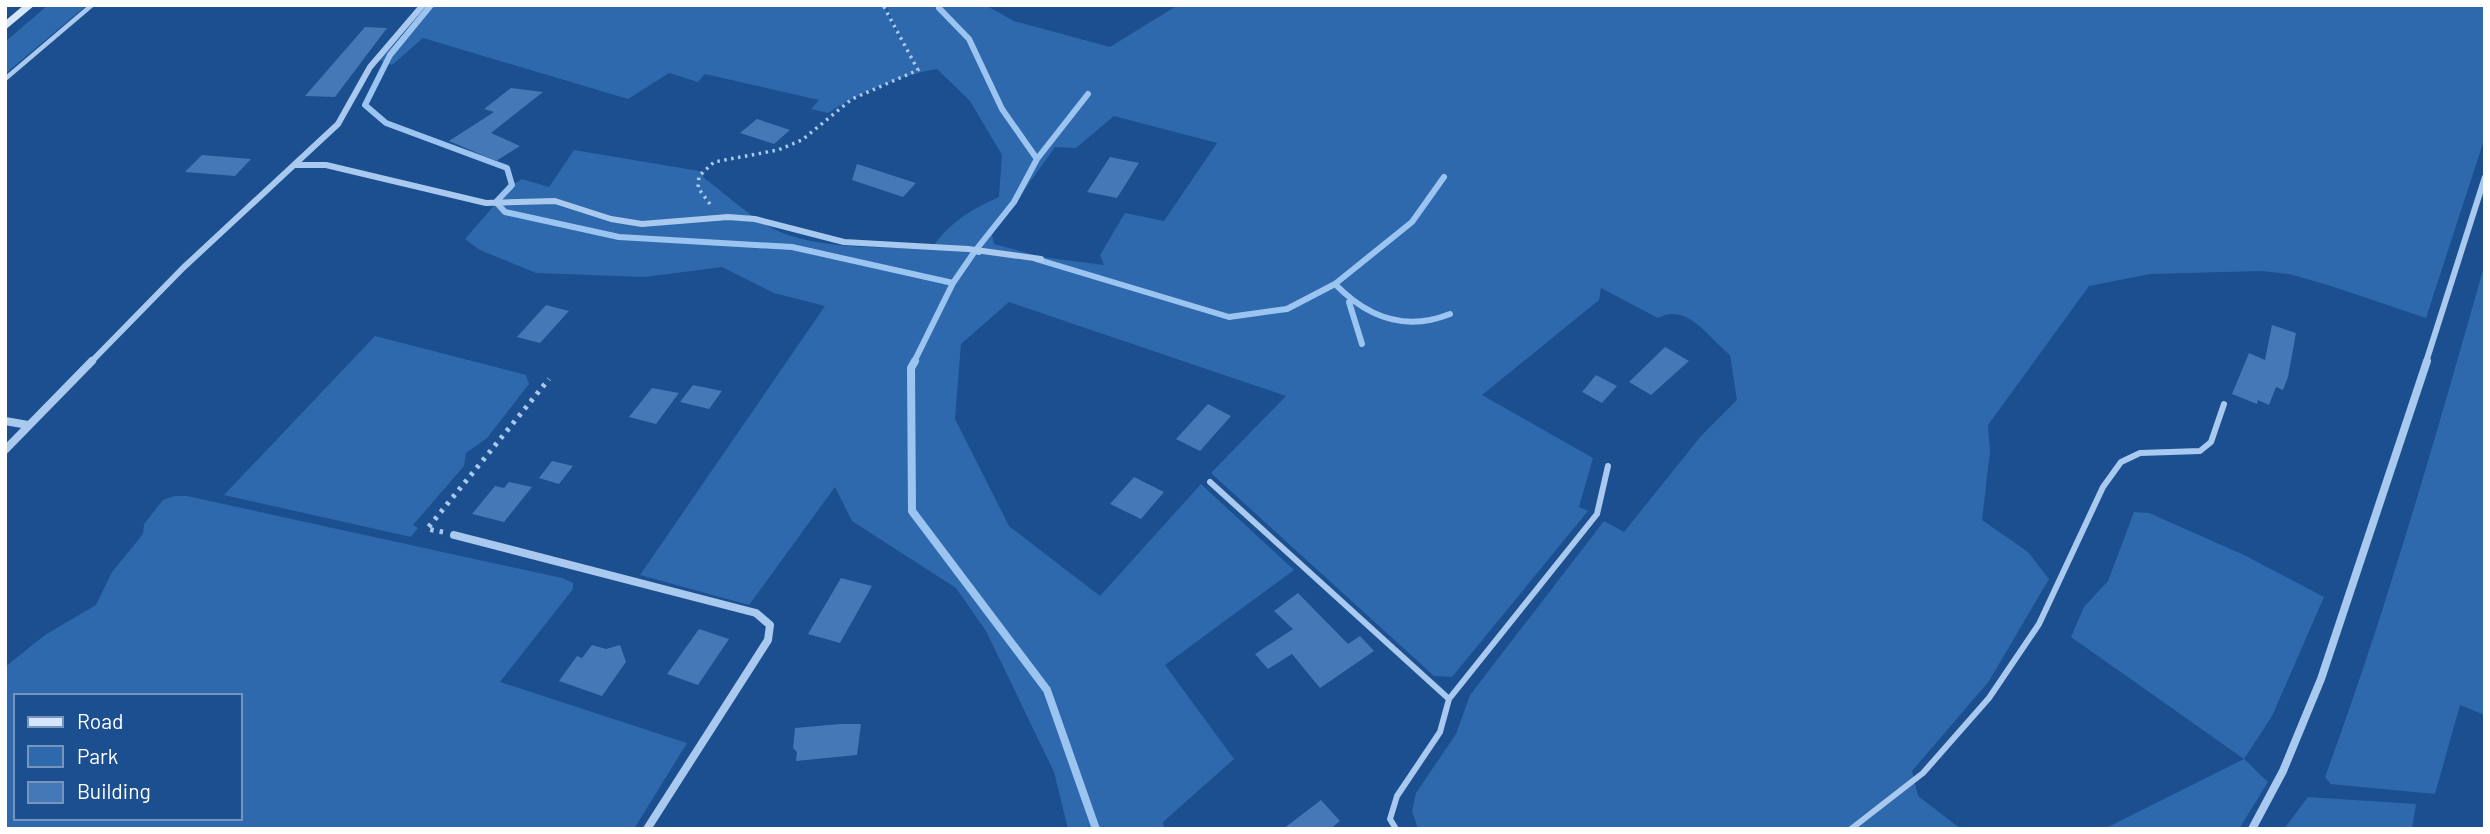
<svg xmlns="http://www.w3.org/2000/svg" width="2490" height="834" font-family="Barlow,sans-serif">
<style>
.green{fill:#2e69ad;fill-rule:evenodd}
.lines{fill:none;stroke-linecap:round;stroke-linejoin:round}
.stream-far1{stroke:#9cc4f0;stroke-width:6}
.stream{stroke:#9cc4f0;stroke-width:8}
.building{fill:#4478b7}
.path-far1{stroke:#a9c9ee;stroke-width:3.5;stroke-dasharray:2.5 4.5;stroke-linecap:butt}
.path{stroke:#a9c9ee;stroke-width:5;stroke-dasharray:3.5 6;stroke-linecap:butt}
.service-far1{stroke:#a9c9ee;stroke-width:4.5}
.service{stroke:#a9c9ee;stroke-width:6}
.minor-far1{stroke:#a9c9ee;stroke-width:6}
.minor{stroke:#a9c9ee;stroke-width:8}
.secondary{fill:#d6e6fa;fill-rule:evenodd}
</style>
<rect width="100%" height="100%" fill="#1b4f8f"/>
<!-- green -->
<path class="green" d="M48 5H87L5 74V42Z
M431 5H884L906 53 886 5H985L1014 21 1110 47 1178 5H2485V137L2426 318 2328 285 2289 274 2262 271 2150 274 2089 286 1988 425 1990 451 1982 520 2028 552 2049 579 1989 681 1912 771 1918 796 1961 829H1418L1412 811 1416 793 1456 734 1470 695 1604 521 1624 532 1701 436 1737 400 1730 355C1709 339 1688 302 1658 318L1601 288 1599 300 1482 395 1593 458 1579 507 1588 511 1452 677 1434 676 1211 473 1286 396 1009 302 961 344 955 419 1009 526 1100 596 1201 484 1294 570 1165 665 1234 759 1163 822 1164 829H1068L1054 772 986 631 956 588 852 521 835 487 749 605 640 575 825 306 774 293 722 267 645 277 536 273 480 250 465 239 512 185 522 179 549 187 574 150 705 172 703 177C723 192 756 222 778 231 819 249 888 249 933 246 952 221 970 210 999 197L1002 155 970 101 937 69C901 75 859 93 828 113L811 109 819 100 705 74 698 82 669 73 628 99 423 38 392 65 379 60ZM1114 116 1217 143 1164 221 1125 213 1100 255 1104 265 1042 257 994 244 992 235 1055 147 1076 148Z
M2485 263V715L2460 705 2435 794 2331 784 2325 777C2387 608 2436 436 2485 263Z
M375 336 526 375 529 384 487 438 466 453 464 466 413 525 418 528 411 537 224 495Z
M174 496H187L562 578 573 583V589L500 682 687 743 634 829H5V667L45 635 96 605 112 572 143 534 144 524 163 500ZM16 696H240V818H16Z
M2134 512 2149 513 2244 555 2324 597 2272 716 2244 759 2268 782 2239 829H2104L2244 759 2071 637 2084 607 2108 581Z
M2308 797 2416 804 2412 829H2284Z"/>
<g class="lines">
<!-- stream-far1 -->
<path class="stream-far1" d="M431 5 390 55 365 105 386 123 507 168 512 185 496 202 505 212 619 237 792 247 953 283 975 251 979 252
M939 8 969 39 1002 109 1037 159 1014 202 975 251
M1037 159 1088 94
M1036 259 1229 317 1287 309 1335 284 1412 222 1444 177
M1335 284C1367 317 1405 332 1450 314
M1349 302 1362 344
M914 362 953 283"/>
<!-- stream -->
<path class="stream" d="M915 361 911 368 912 511 1047 690 1096 829"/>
</g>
<!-- building -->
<path class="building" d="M365 27 387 28 335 97 305 96Z
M511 88 543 92 491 133 520 146 496 161 449 141 494 112 484 109Z
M757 119 790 130 774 144 740 133Z
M202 155 251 159 235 176 185 172Z
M1110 157 1139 163 1117 198 1087 192Z
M857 164 916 183 903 197 852 180Z
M546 305 569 311 540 343 517 337Z
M2272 325 2296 333 2288 377 2283 390 2276 387 2269 405 2258 400 2257 404 2232 394 2249 353 2265 360Z
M1665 347 1689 361 1651 395 1629 382Z
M1596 375 1617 386 1602 403 1582 392Z
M693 385 722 391 709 409 680 402Z
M652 388 679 393 656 424 629 417Z
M1208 404 1231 416 1200 451 1176 439Z
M552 461 573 466 559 484 539 478Z
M1134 477 1164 492 1141 519 1110 504Z
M509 482 532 487 504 522 472 514 495 486 504 488Z
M841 578 872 586 840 643 808 634Z
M1298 593 1348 644 1360 636 1374 651 1320 688 1292 654 1268 669 1255 654 1293 629 1274 611Z
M699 629 729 639 698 685 667 674Z
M592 645 606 649 620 645 626 662 602 696 559 681 577 656 582 658Z
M840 724H861L857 755 796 761 797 752 793 748 795 728Z
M1321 800 1340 821 1330 829H1283Z"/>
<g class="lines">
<!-- path-far1 -->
<path class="path-far1" d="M710 204 698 188 699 176 714 162 778 150 802 140 852 99 918 70 883 5"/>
<!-- path -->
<path class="path" d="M443 532 427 529 549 379"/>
<!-- service-far1 -->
<path class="service-far1" d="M5 79 92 5"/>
<!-- service -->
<path class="service" d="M1210 482 1449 699 1440 732 1397 796 1390 819 1396 829
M1449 699 1597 514 1608 466
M1851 829 1923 773 1989 698 2039 624 2103 487 2121 462 2140 453 2200 451 2211 442 2224 404"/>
<!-- minor-far1 -->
<path class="minor-far1" d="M295 165H326L486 203 555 201 611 219 642 224 728 217 755 219 844 242 968 249 1041 259
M91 362 183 268 338 124 370 67 423 5
M2426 362 2485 177"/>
<!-- minor -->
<path class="minor" d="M5 421 28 425
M5 450 92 361
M454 535 756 613 770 625 768 640 647 829
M2252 829 2283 771 2321 679 2427 361"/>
<!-- secondary -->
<path class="secondary" d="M24 5H35L5 30V21Z"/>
</g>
<!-- border -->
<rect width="2490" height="834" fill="none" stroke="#ffffff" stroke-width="14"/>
<!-- legend -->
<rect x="14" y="694" width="228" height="126" fill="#1b4f8f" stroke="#7695bc" stroke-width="2"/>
<rect x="28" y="717" width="35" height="10" fill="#d6e6fa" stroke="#7695bc" stroke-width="2"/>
<text x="77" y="729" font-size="21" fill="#ffffff">Road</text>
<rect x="28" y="746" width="35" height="21" fill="#2e69ad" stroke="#7695bc" stroke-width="2"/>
<text x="77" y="764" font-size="21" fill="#ffffff">Park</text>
<rect x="28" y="782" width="35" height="21" fill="#4478b7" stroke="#7695bc" stroke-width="2"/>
<text x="77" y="799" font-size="21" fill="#ffffff">Building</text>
</svg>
